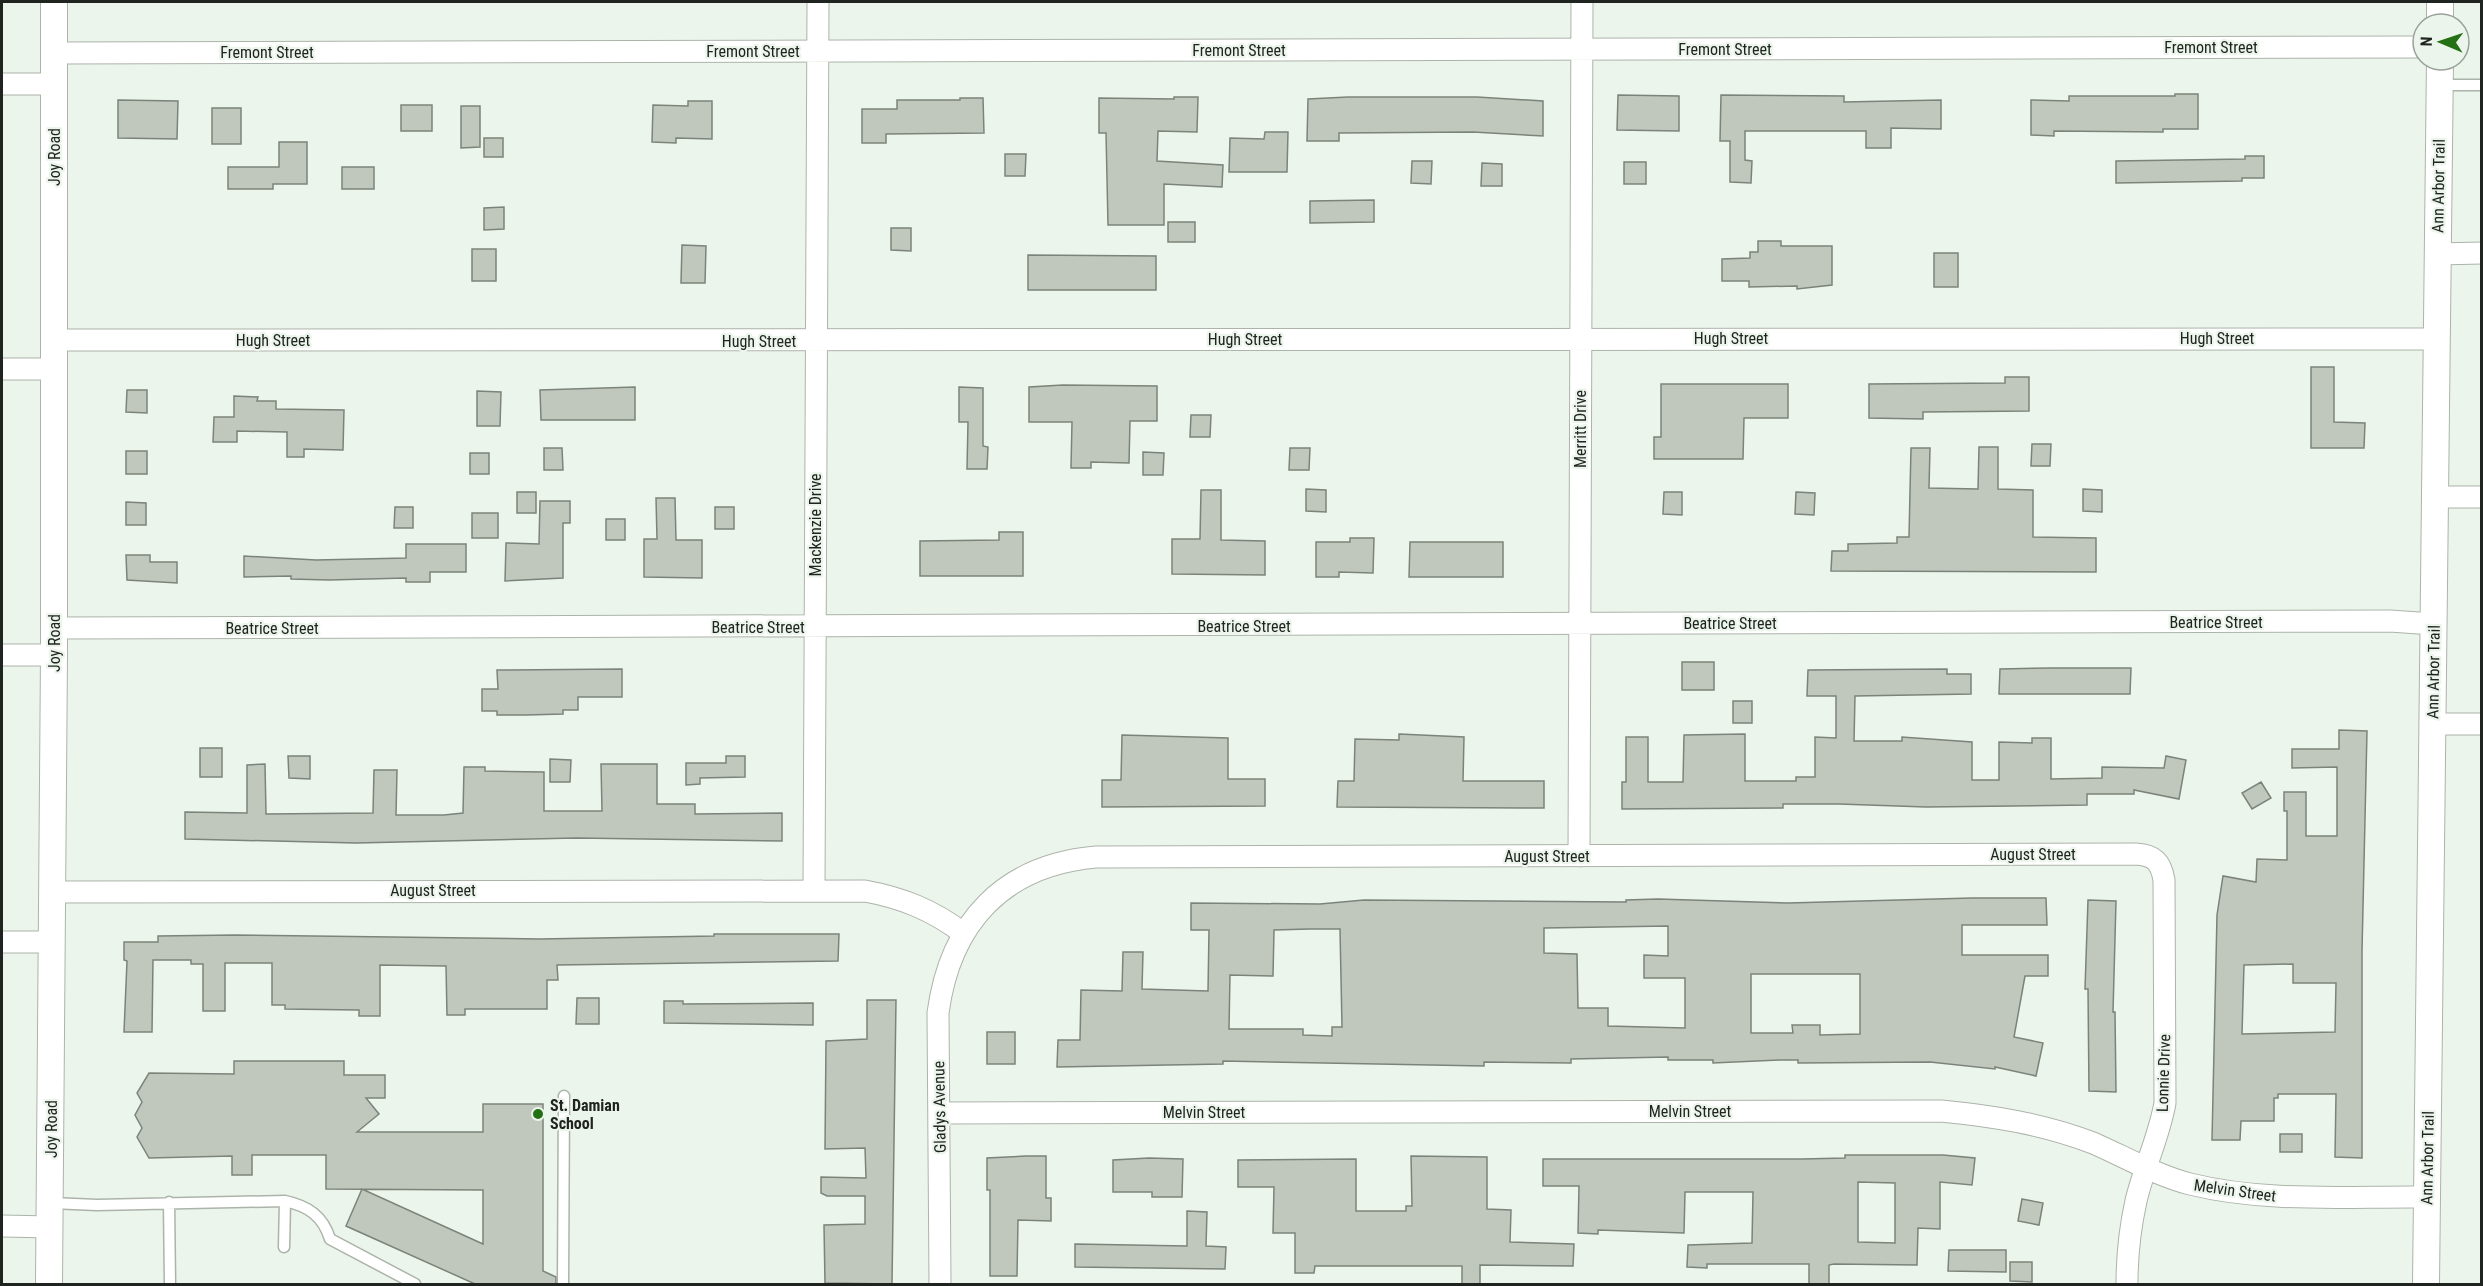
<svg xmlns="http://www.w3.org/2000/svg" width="2483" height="1286" font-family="'Roboto Condensed',sans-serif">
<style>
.building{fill:#c0c8be;stroke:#7c837a;stroke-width:1.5;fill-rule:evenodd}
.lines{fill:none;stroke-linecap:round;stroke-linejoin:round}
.service-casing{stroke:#acb4aa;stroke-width:13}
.minor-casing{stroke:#acb4aa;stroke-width:23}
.tertiary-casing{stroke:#acb4aa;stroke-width:28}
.service{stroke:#fff;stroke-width:10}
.minor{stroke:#fff;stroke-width:21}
.tertiary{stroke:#fff;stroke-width:26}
.poi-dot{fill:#247014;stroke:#ecf5eb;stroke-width:2}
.labels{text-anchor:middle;stroke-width:4.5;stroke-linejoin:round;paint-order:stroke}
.street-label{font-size:16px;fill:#202420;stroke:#ecf5eb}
.poi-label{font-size:16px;font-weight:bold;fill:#202420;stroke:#ecf5eb;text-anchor:start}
</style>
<rect width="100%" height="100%" fill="#ecf5eb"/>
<!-- building -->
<path class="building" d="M2175 94H2198V129H2163V132L2054 131V136L2031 135V100L2069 101V96H2175Z
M1618 95 1679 96V131L1617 130Z
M1721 95 1844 96V102L1941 100V129L1891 128V148H1866V131H1745V160L1752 161 1751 183 1730 182V141H1720Z
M1174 97H1198L1197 132 1158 131 1157 161 1223 165 1222 187 1164 184V225H1108L1106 133H1099V98L1174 99Z
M1348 97H1477L1543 101V136L1473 132 1339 133V141H1307L1308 99Z
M960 98H983L984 133 886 134V143H862V109H897V100H960Z
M118 100 178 101 177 139 118 138Z
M688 101H712V139L676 138V143L652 142 653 105 688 106Z
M401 105H432V131H401Z
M461 106H480V147L461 148Z
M212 108H241V144H212Z
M1265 132H1288L1287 172H1229L1230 138 1264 139Z
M484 138H503V157H484Z
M279 142H307V184H273V189H228V167H279Z
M1005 154H1026L1025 176H1005Z
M2245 156H2264V178H2242V181L2116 183V161L2245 159Z
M1412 161H1432L1431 184 1411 183Z
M1624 162H1646V184H1624Z
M1482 163 1502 164V186H1481Z
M342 167H374V189H342Z
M1374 200V222L1310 223V201Z
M504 207V229L484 230V208Z
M1168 222H1195V242H1168Z
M891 228H911V251L891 250Z
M1758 241H1781V246H1832V285L1797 289V286L1749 287V281H1722V259L1750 258V252H1758Z
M682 245 706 246 705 283H681Z
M472 249H496V281H472Z
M1934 253H1958V287H1934Z
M1028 255 1156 256V290H1028Z
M2311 367H2334V422L2365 423 2364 448H2311Z
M2005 377H2029V411L1923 412V419L1869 418V384L2005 383Z
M1661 384H1788V418H1744L1743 459H1654V437H1661Z
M1063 385 1157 386V421H1130L1129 463 1091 462V468H1071L1072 422H1029V387Z
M635 387V420H541L540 390Z
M959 387 983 388V446L988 447 987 469H967L968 422H959Z
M127 390H147V413L126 412Z
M477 391 501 392 500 426H477Z
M234 396 258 397 257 401H276V409L344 410 343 450 304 449V457H287V432L237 431V442H213L214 417H234Z
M1191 415H1211L1210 437H1190Z
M2032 444H2051L2050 466H2031Z
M1979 447H1998V489L2033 490V537L2096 538V572L1831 571 1832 551H1848V544L1897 543V537H1909L1911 448H1930L1929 488 1978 489Z
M544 448H562L563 470H544Z
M1290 448H1310L1309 470H1289Z
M126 451H147V474H126Z
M1143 452 1164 453 1163 475H1143Z
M470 453H489V474H470Z
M1306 489 1326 490V512L1306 511Z
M2083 489 2102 490V512L2083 511Z
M1201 490H1221V540L1265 541V575L1172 574V539H1200Z
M517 492H536V513H517Z
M1664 492H1682V515L1663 514Z
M1796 492 1815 493 1814 515 1795 514Z
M656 498H675L676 540H702V578L644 577V539H657Z
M540 501H570V523H563V578L505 581 506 543 539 544Z
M126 502 146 503V525H126Z
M395 507H413V528H394Z
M715 507H734V529H715Z
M472 513H498V538H472Z
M606 519H625V540H606Z
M999 532H1023V576H920V541L999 540Z
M1350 538H1374L1373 573 1339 572V577H1316V542H1350Z
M1410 542H1503V577H1409Z
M406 544H466V572H430V582H406V578L329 580 291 579V576L244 577V556L316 560 406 558Z
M126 555H150V562H177V583L127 580Z
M1682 662H1714V690H1682Z
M2051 668H2131L2130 694H1999L2000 669Z
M622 669V697H578V710H563V714L526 715H497V711H482V689H498L497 670Z
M1947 669V674H1971V694L1855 696 1854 741H1902V737L1972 742V780H1999V742L2032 743V738H2051V779L2102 778V767L2164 768 2166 756 2186 760 2179 799 2134 790V794H2087V805L1926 807 1839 804H1783V808L1622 809V782H1626V737H1648V782H1683L1684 735 1745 734V781H1796V777H1815V737L1836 738V696H1807L1808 670Z
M1733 701H1752V723H1733Z
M2339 730 2367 731 2362 951V1158L2335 1157 2336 1094H2278V1098H2274V1121H2241L2240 1140H2212L2217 915 2223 876 2256 882 2257 859 2287 860V811H2284V792H2306V836H2337V767L2292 768V749H2339ZM2293 964V983H2336L2335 1032 2242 1034 2244 965Z
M1399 734 1464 737 1463 781H1544V808L1337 807 1338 781H1354L1355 739 1399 740Z
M1122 735 1228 738V779H1265V806L1102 807V780H1121Z
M200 748H222V777H200Z
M288 756H310V779L289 778Z
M726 756H745V777L700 778V784L686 785V763H726Z
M550 759 571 760 570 782H550Z
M265 764 266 814 373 813 374 770H397L396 815H444L463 813 464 767H485V771L544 772V811H602L601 764H657V804H695V814L782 813V841L576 838 356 843 185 839V812L247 813V765Z
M2261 782 2271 798 2252 809 2242 793Z
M1972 898H2046L2047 925H1962V955H2048V976H2025L2014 1037 2043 1043 2036 1076 1995 1067V1069L1930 1062 1798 1063V1060H1779L1713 1063V1060H1668V1057L1571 1059V1063L1484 1062V1066L1223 1061V1064L1057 1067 1058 1040H1080L1081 990 1122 991 1123 952H1143L1142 989 1208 991 1209 930H1191V903L1320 904 1364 900 1626 902V900L1658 899 1788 903ZM1668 926V956L1644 955V978H1685V1028L1608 1026V1008H1578L1577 954 1544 953V928ZM1309 929H1340L1342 1027H1332V1036L1303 1035V1029H1229L1230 975 1273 976 1274 930ZM1751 974H1860V1034L1820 1035V1025H1792L1793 1033H1751Z
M2088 900 2116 901 2113 1012H2115L2116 1092 2089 1091 2088 989H2085Z
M714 934H839L838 961 557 965 558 980H547V1009H465V1015H447L446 966 380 965V1016H359V1010L285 1009V1005H272V963H225V1011H203V964H191V960H153L152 1032H124L127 961 124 960V942H158V936L235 935 539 939 714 936Z
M577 998H599V1024H576Z
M867 1000H896L892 1284 825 1283 824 1225 865 1224V1196H827L821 1193V1177L866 1178 865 1148 825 1149 826 1041 867 1039Z
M664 1001H683V1004L813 1003V1025L664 1023Z
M987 1032H1015V1064H987Z
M234 1061H344V1075H385V1098H366L379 1114 357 1132H483V1104H543V1271L556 1277V1284H475L346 1226 362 1189 483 1244V1190L326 1189V1155H252V1175H232V1156L149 1158 137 1137 142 1128 135 1115 142 1102 137 1093 149 1073 234 1074Z
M2280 1134H2302V1152H2280Z
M1845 1155H1943L1975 1158 1972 1185 1940 1182V1229L1918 1228 1917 1265 1834 1264 1829 1265V1284H1809V1264H1707V1268L1687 1267 1688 1245 1752 1243 1753 1192H1685L1684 1233 1598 1230V1234L1578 1233 1579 1186H1543V1159H1802L1845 1158ZM1858 1182 1895 1183V1243L1858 1242Z
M1026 1156H1046V1198H1051V1221L1018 1220 1017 1276H990V1190H987V1158Z
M1411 1156 1487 1157V1209L1511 1210 1510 1242 1574 1244 1573 1266 1480 1265V1284H1462V1266H1315L1314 1273H1295V1233H1273L1274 1187H1238V1160L1356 1159V1211H1406V1206H1412Z
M1149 1158 1183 1159 1182 1197H1152V1192H1113V1160Z
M2022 1199 2043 1203 2039 1225 2018 1221Z
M1187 1211 1207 1212 1206 1246 1226 1247 1225 1269 1075 1267V1244L1187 1246Z
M1949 1250H2006V1272L1948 1271Z
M2010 1262H2032V1282L2010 1281Z"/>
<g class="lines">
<!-- service casing -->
<g class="service-casing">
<path id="service" d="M2440 85H2482
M169 1202 170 1284
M51 1203 97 1205 285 1201C308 1206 323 1216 330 1239L415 1284
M284 1247 285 1201
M563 1284 564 1096"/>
</g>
<!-- minor casing -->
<g class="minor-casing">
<path id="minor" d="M54 53 2423 47
M2 84H55
M2437 254 2482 253
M54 340 2436 339
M2 369H54
M2434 497H2482
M54 628 2390 621 2433 624
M2 655H54
M2432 724H2482
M1579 856 1582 2
M814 890 818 2
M52 892 865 891C903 898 932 910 963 933
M2 942H52
M940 1113 1941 1111C1993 1116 2044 1124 2093 1143 2125 1157 2156 1175 2190 1184 2267 1203 2348 1196 2427 1197
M2 1226 51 1227
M940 1284 938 1013C950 923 1003 865 1096 857L2136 854C2154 855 2161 862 2164 880L2165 1103C2159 1137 2144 1167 2136 1201 2130 1228 2127 1257 2127 1284"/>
</g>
<!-- tertiary casing -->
<g class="tertiary-casing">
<path id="tertiary" d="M2440 24V2
M49 1284 54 655V2
M2426 1284 2440 60"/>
</g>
<!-- service -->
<use href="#service" class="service"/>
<!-- minor -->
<use href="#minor" class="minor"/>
<!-- tertiary -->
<use href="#tertiary" class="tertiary"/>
</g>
<!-- markers -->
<circle class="poi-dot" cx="538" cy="1114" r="6"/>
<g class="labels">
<!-- street labels -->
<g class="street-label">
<text x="2211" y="53">Fremont Street</text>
<text x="1725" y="55">Fremont Street</text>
<text x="1239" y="56">Fremont Street</text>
<text x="753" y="57">Fremont Street</text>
<text x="267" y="58">Fremont Street</text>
<text transform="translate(54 157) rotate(-90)" y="6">Joy Road</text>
<text transform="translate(2438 186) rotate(-89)" y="6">Ann Arbor Trail</text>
<text x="1731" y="344">Hugh Street</text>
<text x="2217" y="344">Hugh Street</text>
<text x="1245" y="345">Hugh Street</text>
<text x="273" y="346">Hugh Street</text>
<text x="759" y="347">Hugh Street</text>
<text transform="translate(1580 429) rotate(-90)" y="6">Merritt Drive</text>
<text transform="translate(815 525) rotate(-90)" y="6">Mackenzie Drive</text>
<text x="2216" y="628">Beatrice Street</text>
<text x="1730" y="629">Beatrice Street</text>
<text x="1244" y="632">Beatrice Street</text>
<text x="758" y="633">Beatrice Street</text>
<text x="272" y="634">Beatrice Street</text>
<text transform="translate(54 643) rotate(-90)" y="6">Joy Road</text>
<text transform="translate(2433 672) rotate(-89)" y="6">Ann Arbor Trail</text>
<text x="2033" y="860">August Street</text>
<text x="1547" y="862">August Street</text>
<text x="433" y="896">August Street</text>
<text transform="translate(2163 1073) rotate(-88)" y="6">Lonnie Drive</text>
<text transform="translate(939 1107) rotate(-91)" y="6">Gladys Avenue</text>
<text x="1690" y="1117">Melvin Street</text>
<text x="1204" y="1118">Melvin Street</text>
<text transform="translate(51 1129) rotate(-90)" y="6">Joy Road</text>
<text transform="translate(2427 1158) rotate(-89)" y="6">Ann Arbor Trail</text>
<text transform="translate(2235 1190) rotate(8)" y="6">Melvin Street</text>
</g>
<!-- poi labels -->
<g class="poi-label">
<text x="550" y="1111">St. Damian<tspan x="550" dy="18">School</tspan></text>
</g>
</g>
<!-- border -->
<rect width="2483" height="1286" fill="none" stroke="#202420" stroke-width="6"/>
<!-- north arrow -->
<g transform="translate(2441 42) rotate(272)"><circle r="28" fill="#ecf5eb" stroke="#9aa19a" stroke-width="1.5"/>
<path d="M0-4.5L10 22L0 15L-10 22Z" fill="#247014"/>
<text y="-9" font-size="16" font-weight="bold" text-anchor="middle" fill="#202420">N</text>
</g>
</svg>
